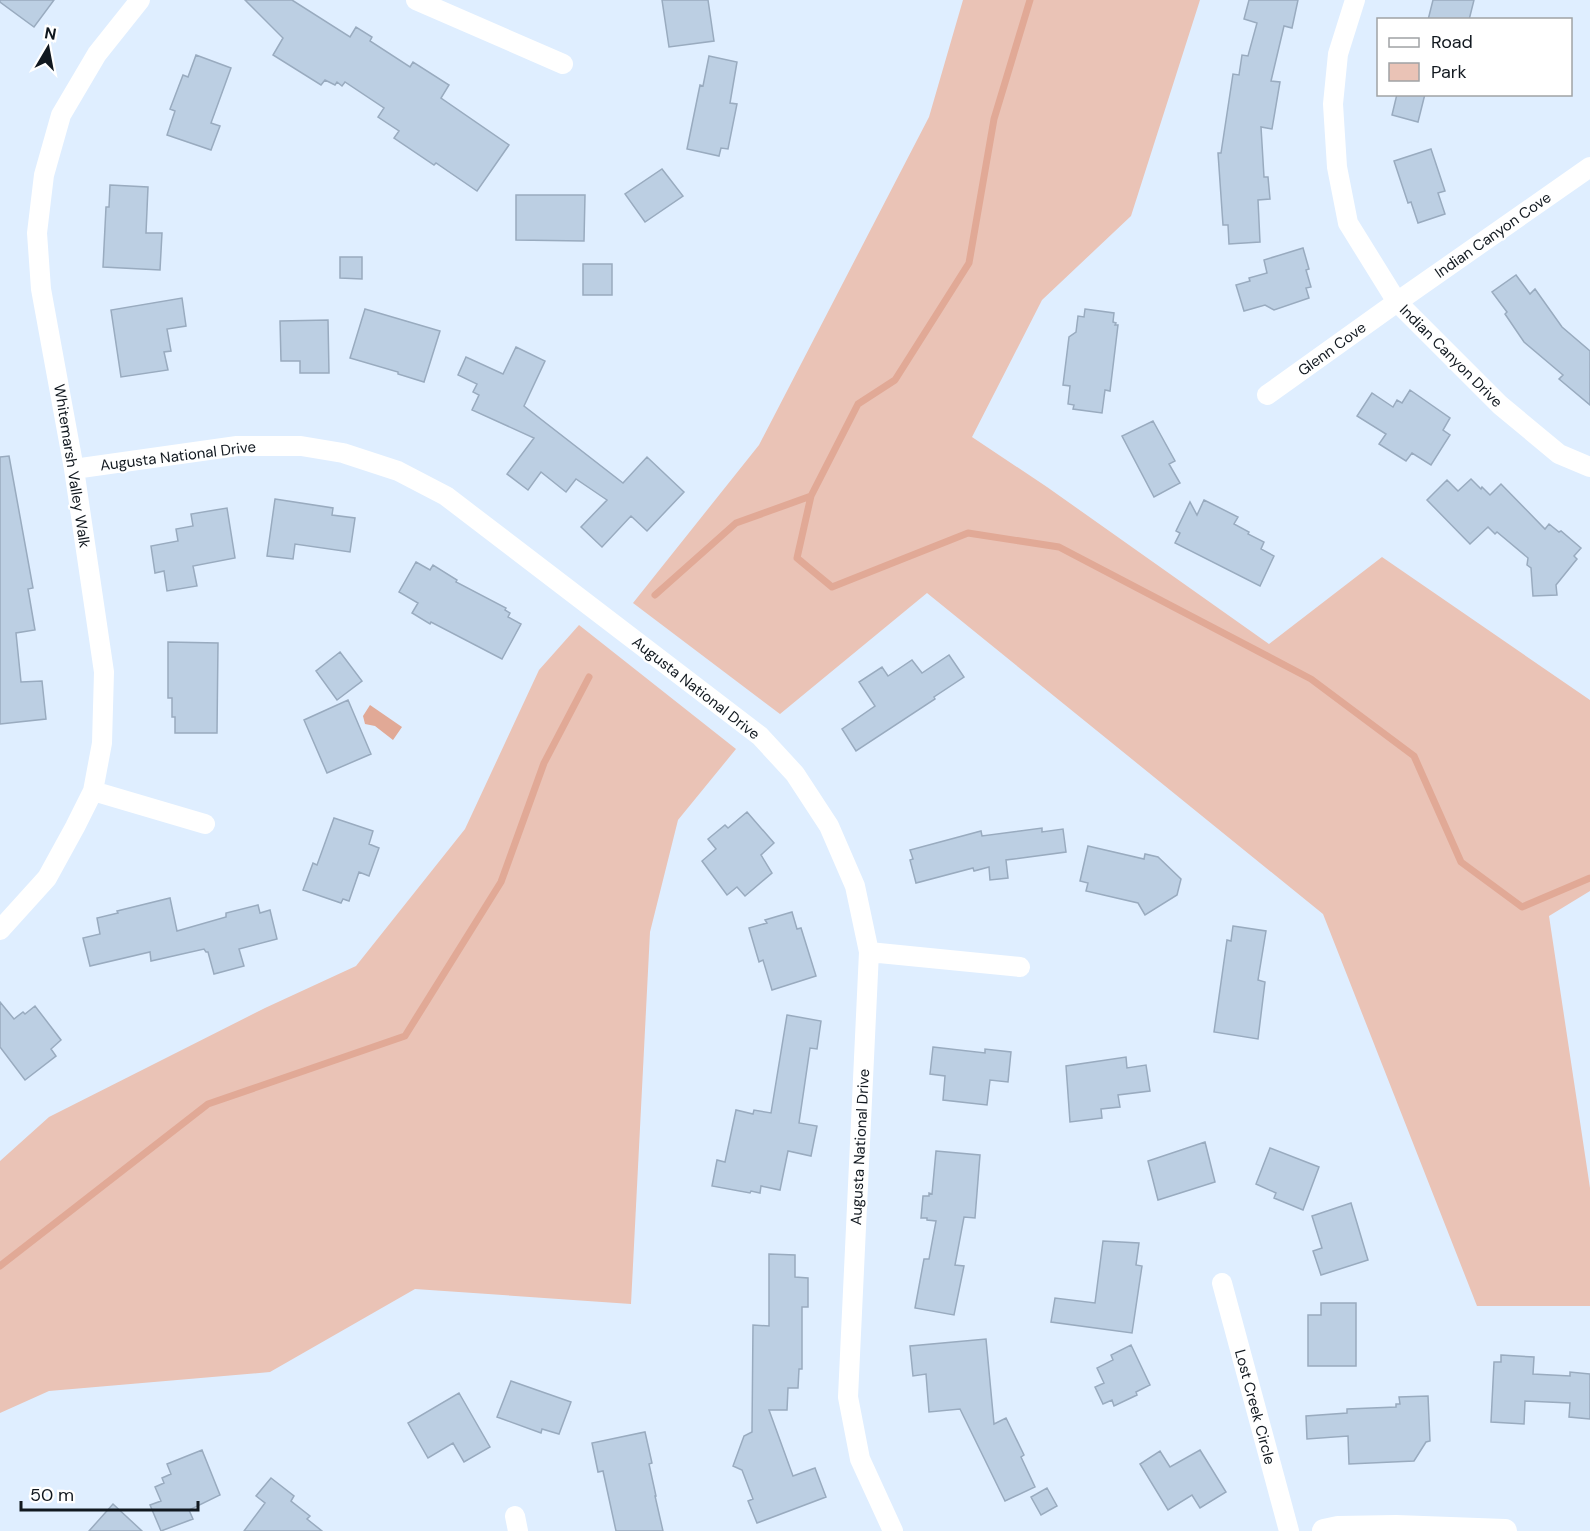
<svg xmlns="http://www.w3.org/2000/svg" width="1590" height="1531" font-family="'DM Sans',sans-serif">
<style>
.green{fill:#eac3b6}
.water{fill:#e1a996}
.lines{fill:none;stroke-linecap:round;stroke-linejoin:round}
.stream{stroke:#e1a996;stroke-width:7}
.building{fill:#bccfe3;stroke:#99abbf;stroke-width:1.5}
.minor{stroke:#fff;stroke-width:20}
.tertiary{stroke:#fff;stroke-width:24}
.labels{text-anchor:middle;stroke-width:4.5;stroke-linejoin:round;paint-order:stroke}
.street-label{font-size:15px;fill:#11181f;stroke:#fff}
</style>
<rect width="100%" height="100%" fill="#dfeeff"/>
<!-- green -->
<path class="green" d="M963 0H1200L1131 216 1042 300 972 437 1047 487 1269 644 1382 557 1590 700V891L1549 916 1590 1188V1306H1477L1323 914 927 593 780 714 633 603 759 445 929 117Z
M579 625 736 749 678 820 650 932 631 1304 415 1289 270 1372 49 1391 0 1413V1161L49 1117 265 1008 356 966 465 829 539 670Z"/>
<!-- water -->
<path class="water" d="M370 705 402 727 393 740 375 726 365 724 363 716Z"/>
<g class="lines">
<!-- stream -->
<path class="stream" d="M811 496 797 558 832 587 968 533 1059 547 1311 679 1414 756 1461 862 1522 907 1590 878
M655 595 736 523 811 496 858 404 895 380 969 263 994 119 1030 0
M0 1266 208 1104 405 1036 501 882 544 763 589 677"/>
</g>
<!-- building -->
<path class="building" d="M0 0H54L34 27 0 2Z
M245 0H292L350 37 356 27 372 37 370 41 410 67 413 62 449 85 441 98 509 145 477 191 436 163 434 165 394 138 399 131 378 117 384 108 345 82 342 86 337 82 335 85 325 80 321 85 273 55 283 38Z
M662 0H708L714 41 669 47Z
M1249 0H1298L1292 28 1284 26 1271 81 1280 82 1272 129 1261 127 1264 177H1268L1270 199 1258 200 1260 242 1229 244 1228 225H1223L1218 153H1221L1233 74 1239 75 1242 55 1248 56 1257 23 1244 19Z
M1433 0H1474L1469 20H1428Z
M196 55 231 68 211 123 220 126 211 150 167 135 175 111 170 109 183 75 188 77Z
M709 56 737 62 730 103 737 104 728 149 721 148 719 156 687 149 700 85 703 86Z
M1397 94H1425L1418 122 1392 115Z
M1431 149 1445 191 1438 193 1445 214 1418 223 1411 202 1408 203 1394 161Z
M662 169 683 196 645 222 625 194Z
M110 185 148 187 146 233H162L160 270 103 267 106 207H109Z
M516 195H585L584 241 516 240Z
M1303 248 1309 269 1306 270 1311 287 1306 288 1309 298 1274 310 1265 305 1244 311 1236 285 1250 281 1249 278 1267 273 1264 260Z
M340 257H362V279L340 278Z
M583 264H612V295H583Z
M1516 275 1530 294 1535 289 1562 327 1590 351V405L1559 379 1563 375 1524 342 1505 314 1507 312 1492 292Z
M182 298 186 326 167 329 171 351 164 352 168 370 121 377 111 310Z
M365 309 440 331 424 382 398 374V372L350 358Z
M1085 309 1114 313 1113 322 1116 323 1115 325H1118L1110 391 1105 390 1102 413 1073 409 1074 405 1068 404 1070 386 1063 385 1069 337 1076 332 1078 316 1084 317Z
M328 320 329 373H300V361H281L280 321Z
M516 347 545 361 524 406 623 483 647 457 684 492 647 531 631 516 602 547 581 527 607 500 576 479 566 492 541 472 528 490 507 474 534 438 472 410 479 395 473 392 477 384 458 375 466 357 503 374Z
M1410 390 1450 418 1443 430 1450 435 1431 465 1412 453 1406 461 1379 444 1386 434 1357 416 1372 393 1393 407 1397 400 1402 403Z
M1153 421 1175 461 1169 464 1180 483 1154 497 1122 436Z
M9 456 33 588 28 589 35 630 16 633 21 682 42 681 46 719 0 724V457Z
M1471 479 1481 489 1482 487 1490 495 1501 484 1545 529 1549 524 1559 532 1561 531 1581 548 1574 556 1577 559 1556 585 1557 595 1533 596 1531 568 1527 565 1528 558 1497 532 1495 534 1488 527 1470 544 1427 500 1447 480 1458 491Z
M275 499 333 508 332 515 355 518 350 552 295 544 293 559 267 556Z
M1204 500 1238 517 1234 524 1249 532 1248 534 1264 542 1261 549 1274 556 1260 586 1175 543 1180 533 1176 531 1190 502 1197 515Z
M227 508 235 558 193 566 197 586 167 591 164 571 155 573 151 546 178 541 176 529 193 526 191 514Z
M416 562 430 570 433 565 457 580 456 582 506 608 505 610 510 613 508 617 521 624 502 659 431 622 430 624 412 613 418 603 399 592Z
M168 642 218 643 217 733H175V717H172V698H168Z
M340 652 362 681 337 700 316 671Z
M949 655 964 677 934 697 935 699 856 751 842 729 875 706 859 682 882 667 888 676 912 660 922 673Z
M348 700 371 754 327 773 304 720Z
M747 812 774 843 761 855 772 873 745 896 737 887 727 895 702 861 716 849 708 839 725 825 728 828Z
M334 818 373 831 369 844 379 848 369 876 359 872 349 901 343 899 341 903 303 890 313 863 317 865Z
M1042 828V832L1063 829 1066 852 1006 860 1008 878 990 880 989 867 974 871 973 868 916 883 910 860 913 859 910 850 981 831 982 836Z
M1088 846 1144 859 1145 854 1158 857 1181 879 1177 895 1145 915 1138 903 1086 891 1088 883 1080 881Z
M170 898 177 931 226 917V913L258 905 260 913 270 910 277 939 239 949 244 966 214 974 208 952H206L204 949 151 961 150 952 90 966 83 938 100 934 97 918 118 913 117 911Z
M792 912 797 929 801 928 816 976 772 990 763 960 759 962 749 928 767 923 765 920Z
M1233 926 1266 931 1258 980 1265 982 1258 1039 1214 1032 1227 940 1231 941Z
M0 1002 14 1019 23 1012 25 1014 35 1006 61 1040 51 1049 56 1056 25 1080 0 1047Z
M787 1015 821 1021 817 1049 810 1048 799 1123 817 1126 811 1156 788 1151 780 1190 761 1186 760 1193 751 1191 750 1193 712 1186 717 1160 725 1162 736 1110 753 1114 754 1110 771 1113Z
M933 1047 985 1053V1049L1011 1052 1008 1082 990 1080 987 1105 943 1100 945 1076 930 1074Z
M1126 1057 1127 1068 1146 1065 1150 1091 1118 1095 1120 1107 1101 1109 1102 1118 1070 1122 1066 1066Z
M1205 1142 1215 1182 1158 1200 1148 1161Z
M1270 1148 1319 1167 1303 1210 1274 1198 1276 1193 1256 1184Z
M936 1151 980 1155 975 1218 964 1217 955 1265 964 1266 954 1315 915 1308 924 1259H929L936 1221 927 1220V1218H921L923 1196H929V1193L932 1194Z
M1351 1203 1368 1260 1321 1275 1313 1251 1322 1248 1312 1216Z
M1103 1241 1139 1243 1136 1265 1142 1266 1132 1333 1051 1322 1055 1298 1095 1303Z
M769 1254 795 1255V1277L808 1278V1307H802V1369H799L798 1388H788L787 1410H769L793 1476 815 1468 826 1497 757 1523 748 1501 753 1499 742 1470 733 1466 744 1436 752 1432 753 1325 769 1326Z
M1321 1303H1356V1366H1308V1315H1321Z
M986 1339 994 1424 1006 1418 1024 1455 1021 1457 1035 1487 1005 1501 960 1409 929 1412 926 1374 913 1376 910 1346Z
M1131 1345 1150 1385 1136 1392 1137 1395 1114 1406 1112 1400 1103 1404 1095 1387 1104 1383 1097 1368 1113 1360 1111 1355Z
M1501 1355 1534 1357 1533 1374 1570 1376V1372L1590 1374V1419L1569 1417 1570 1403 1525 1401 1524 1424 1491 1422 1494 1362H1501Z
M511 1381 571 1402 559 1434 542 1429 541 1433 497 1417Z
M459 1393 490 1447 464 1462 453 1443 428 1458 408 1423Z
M1428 1396 1430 1441 1426 1442 1414 1461 1349 1464 1348 1436 1307 1439 1306 1416 1347 1413V1409L1396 1407V1404H1400L1399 1397Z
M645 1432 652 1463 649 1464 656 1496H655L663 1531H616L603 1471 598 1472 592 1443Z
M202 1450 220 1495 189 1510 193 1519 161 1531 150 1505 161 1501 155 1487 164 1483 162 1478 171 1474 167 1464Z
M1200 1450 1226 1492 1200 1508 1192 1495 1168 1510 1140 1464 1160 1451 1170 1467Z
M271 1478 294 1496 291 1501 310 1516 307 1519 322 1531H244L265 1503 256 1496Z
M1047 1488 1057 1506 1041 1515 1031 1497Z
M113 1504 142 1531H89Z"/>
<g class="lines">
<!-- minor -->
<path class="minor" d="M416 0 563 64
M1355 0 1338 54 1333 104 1337 167 1348 223 1397 302 1500 405 1559 454 1590 467
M1267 395 1397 302 1590 167
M74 469 237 446H301L343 453 398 471 446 496 760 736 795 774 829 826 855 886 869 952 848 1397 860 1459 893 1531
M93 791 205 824
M0 930 47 878 75 827 93 791 102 743 104 672 74 469 41 289 37 233 44 175 61 115 97 54 140 0
M869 952 1020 967
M1222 1283 1289 1531
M515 1516 518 1531"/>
<!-- tertiary -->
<path class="tertiary" d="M1324 1531 1338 1528 1396 1527 1505 1531"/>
</g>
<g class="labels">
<!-- street labels -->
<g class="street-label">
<text transform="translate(1493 235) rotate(-35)" y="5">Indian Canyon Cove</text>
<text transform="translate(1332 349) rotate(-36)" y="5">Glenn Cove</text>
<text transform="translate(1451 356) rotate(45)" y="5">Indian Canyon Drive</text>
<text transform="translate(178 456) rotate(-7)" y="5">Augusta National Drive</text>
<text transform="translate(72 466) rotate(81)" y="5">Whitemarsh Valley Walk</text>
<text transform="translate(696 688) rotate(38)" y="5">Augusta National Drive</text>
<text transform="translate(860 1147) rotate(-87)" y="5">Augusta National Drive</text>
<text transform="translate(1255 1407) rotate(75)" y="5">Lost Creek Circle</text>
</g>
</g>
<!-- legend -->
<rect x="1377" y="18" width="195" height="78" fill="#ffffff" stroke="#a0a3a5" stroke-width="1.5"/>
<rect x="1389" y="38" width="30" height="9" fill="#ffffff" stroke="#a0a3a5" stroke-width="1.5"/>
<text x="1431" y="48" font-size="18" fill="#11181f">Road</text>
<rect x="1389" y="63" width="30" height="18" fill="#eac3b6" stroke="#a0a3a5" stroke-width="1.5"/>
<text x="1431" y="78" font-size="18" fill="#11181f">Park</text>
<!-- north arrow -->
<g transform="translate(48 48) rotate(10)" stroke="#ffffff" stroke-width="4.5" paint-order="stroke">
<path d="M0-4.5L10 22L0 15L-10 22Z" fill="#11181f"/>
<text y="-9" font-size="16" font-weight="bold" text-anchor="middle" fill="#11181f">N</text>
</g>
<!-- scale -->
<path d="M21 1501v9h177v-9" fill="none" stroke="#11181f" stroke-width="3"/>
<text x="30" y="1501" font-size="18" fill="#11181f" stroke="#ffffff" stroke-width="4.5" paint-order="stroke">50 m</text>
</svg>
